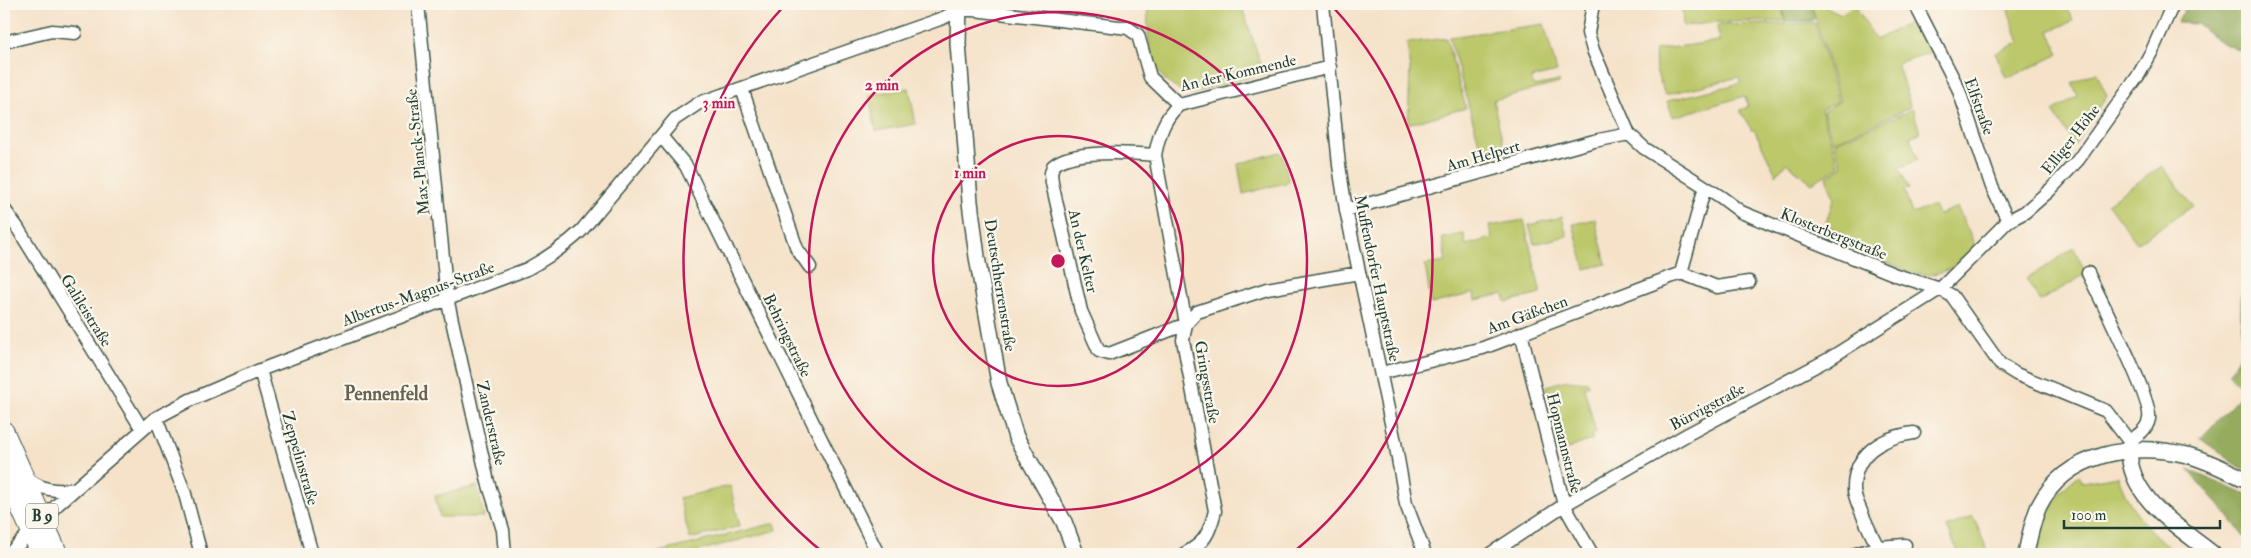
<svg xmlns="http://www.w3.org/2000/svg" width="2251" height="558" font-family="'IM FELL Double Pica',serif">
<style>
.green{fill:#bcc86a;stroke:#6e824f}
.forest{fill:#95ac5e;stroke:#5a7449}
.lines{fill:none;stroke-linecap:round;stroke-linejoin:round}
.minor-casing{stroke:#3f564a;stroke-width:15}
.tertiary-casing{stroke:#3f564a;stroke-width:18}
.primary-casing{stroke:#3f564a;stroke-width:21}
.minor{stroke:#fff;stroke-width:12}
.tertiary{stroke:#fff;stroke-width:15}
.primary{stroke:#fff;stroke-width:19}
.ring{fill:none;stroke:#c2185b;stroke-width:2.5}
.labels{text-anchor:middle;stroke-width:4.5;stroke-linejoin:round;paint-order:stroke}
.shield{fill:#fbf7ec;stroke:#61756b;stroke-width:1}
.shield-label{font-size:15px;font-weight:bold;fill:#1f3d34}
.street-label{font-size:16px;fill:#1f3d34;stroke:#fbf7ec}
.quarter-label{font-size:19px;font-weight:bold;fill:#686252;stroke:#fbf7ec}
.centre{fill:#c2185b;stroke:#fbf7ec;stroke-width:2.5}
.ring-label{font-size:15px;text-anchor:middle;font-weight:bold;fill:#c2185b;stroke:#fbf7ec;stroke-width:4.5;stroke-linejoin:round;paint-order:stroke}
</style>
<rect width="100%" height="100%" fill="#fbf7ec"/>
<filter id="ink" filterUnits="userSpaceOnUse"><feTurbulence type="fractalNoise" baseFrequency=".02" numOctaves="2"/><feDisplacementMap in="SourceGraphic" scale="10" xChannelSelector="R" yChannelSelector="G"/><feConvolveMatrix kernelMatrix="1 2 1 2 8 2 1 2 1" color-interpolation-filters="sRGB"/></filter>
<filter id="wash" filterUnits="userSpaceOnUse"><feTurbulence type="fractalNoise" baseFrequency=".0096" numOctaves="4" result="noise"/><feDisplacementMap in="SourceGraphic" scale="20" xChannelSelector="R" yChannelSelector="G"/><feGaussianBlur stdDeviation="1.12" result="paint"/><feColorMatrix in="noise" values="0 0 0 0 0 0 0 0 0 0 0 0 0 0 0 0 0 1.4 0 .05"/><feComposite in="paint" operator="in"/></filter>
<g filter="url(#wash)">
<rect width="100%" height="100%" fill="#f5e2c9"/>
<!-- green -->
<path class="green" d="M1148 4H1241L1264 73 1193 93C1149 87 1146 40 1148 4Z
M1682 4H1781L1785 21 1720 22 1683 26Z
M1820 4 1841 14 1855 5 1876 40 1918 18 1936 51 1897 63 1910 105 1909 108 1833 142 1823 112 1840 101 1812 7Z
M2006 4H2065L2073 21 2049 31 2059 54 2011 77H2006L1995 53 2019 43Z
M1815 23 1838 101 1821 110 1839 167 1812 183 1786 163 1776 175 1754 129 1752 131 1740 110 1748 107 1745 96 1673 117 1667 101 1741 83 1739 77 1665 95 1656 71 1655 50 1719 41 1717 25Z
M1544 24 1557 72 1531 78 1534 86 1559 81 1560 83 1493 100 1507 161 1486 167 1449 37Z
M1446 38 1466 108 1408 124 1410 68 1407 43Z
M2096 72 2107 96 2075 145 2053 111 2078 96 2072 83Z
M909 88 916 124 876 131 869 95Z
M1913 109 1920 133 1910 137 1918 160 1899 168 1909 188 1904 190 1912 213 1934 205 1938 215 1957 207 1976 247 1951 269 1930 275 1914 273 1835 242 1843 233 1825 226 1834 197 1826 177 1842 167 1834 145 1836 142Z
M1280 152 1283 157 1289 182 1243 194 1238 164Z
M2162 166 2193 206 2137 243 2107 203Z
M1562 217 1567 236 1534 244 1529 225Z
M1595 219 1606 264 1585 269 1573 224Z
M1524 220 1541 294 1506 302 1504 294 1475 300 1474 293 1431 304 1425 265 1446 262 1442 238 1464 234 1466 245 1492 238 1489 226Z
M2074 248 2086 274 2040 301 2026 279Z
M1567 380 1588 382 1589 385 1584 387 1596 433 1592 435 1593 439 1565 450 1559 447 1549 411 1550 405 1546 386Z
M2079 475 2082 482 2118 476C2131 513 2148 530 2177 554H2035C2039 517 2051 498 2079 475Z
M477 486 484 517H440L435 496Z
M730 486 740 526 690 539 679 498Z
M1973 516 1989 554H1959L1947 527Z
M775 523 777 530 687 554H651Z"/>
<!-- forest -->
<path class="forest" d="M1781 4H1811L1815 17 1812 21H1785Z
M2188 4H2247V53C2227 47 2214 39 2198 24L2177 23Z
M2247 275V472L2198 437 2201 438 2245 391 2228 374C2251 347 2239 333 2241 302 2241 293 2244 284 2247 275Z
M2188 470 2247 495V541L2219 504Z"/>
</g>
<g filter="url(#ink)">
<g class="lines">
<!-- minor casing -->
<g class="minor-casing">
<path id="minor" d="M418 4 447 298 488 482 503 530 505 554
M1323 4 1339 165 1346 210 1395 442 1406 504 1425 554
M1593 4 1588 33 1593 50 1629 134 1644 148 1721 197 1741 212 1896 275 1940 289 1952 296 2000 364 2016 374 2106 411 2129 441V449
M1915 4 1958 88 1992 187 2008 221
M4 42 52 31 75 33
M742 89 797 249 810 267
M1179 105C1164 118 1159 135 1155 155L1186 324
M661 136 686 166 878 554
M1155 155C1130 153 1071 149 1053 166L1051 173 1052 183 1081 311 1099 351 1109 354 1186 324
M4 209 17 227 142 429
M1346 210 1594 141 1629 134
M1681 273 1717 287 1749 282
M2088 273C2099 297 2153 400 2149 419 2147 430 2137 436 2129 441
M1521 333 1564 505 1592 554
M260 370 312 554
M1381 373 1483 348 1681 273 1705 187
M156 418 185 494 201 554
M25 477C41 490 55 492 75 489
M1878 547C1873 538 1854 499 1854 490 1853 454 1882 437 1914 433
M9 554 58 504 156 418 190 400 260 370 527 269C547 258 564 247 581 231L675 119 699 103 943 18 959 10H974L1128 28 1138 35 1150 77 1179 105 1330 67
M1184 554C1205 543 1209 534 1215 511L1183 340 1186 324 1197 312 1267 289 1359 273
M1490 554 1564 505 1688 434 1827 360 1940 289 2008 221 2025 212 2050 190 2078 160 2138 76 2152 51 2173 4
M1856 554 1878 547 1905 545"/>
</g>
<!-- tertiary casing -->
<g class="tertiary-casing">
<path id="tertiary" d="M959 4 958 43 970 202 977 257 999 383 1016 437 1064 522 1076 554
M2129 449C2129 499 2178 526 2213 554
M2026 554C2029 538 2032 522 2039 506 2066 452 2134 442 2187 455 2207 460 2228 471 2247 480"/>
</g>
<!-- primary casing -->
<g class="primary-casing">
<path id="primary" d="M4 431 58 554
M4 471 41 554"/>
</g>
<!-- minor -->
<use href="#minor" class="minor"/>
<!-- tertiary -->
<use href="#tertiary" class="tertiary"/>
<!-- primary -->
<use href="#primary" class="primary"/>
</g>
</g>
<!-- distance rings -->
<g class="ring">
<circle cx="1058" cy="261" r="125"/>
<circle cx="1058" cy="261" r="249"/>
<path d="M825 554A374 374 0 0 1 784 6M1332 6A374 374 0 0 1 1291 554"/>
</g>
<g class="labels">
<!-- shield labels -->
<rect class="shield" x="26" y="503.5" width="32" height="25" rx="4"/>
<g class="shield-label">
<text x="42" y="521">B 9</text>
</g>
<!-- street labels -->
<g class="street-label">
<text transform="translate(1238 72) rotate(-13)" y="6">An der Kommende</text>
<text transform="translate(1980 106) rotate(70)" y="6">Elfstraße</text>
<text transform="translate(2070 139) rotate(-52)" y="6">Elliger Höhe</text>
<text transform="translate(417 152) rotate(-96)" y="6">Max-Planck-Straße</text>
<text transform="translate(1483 155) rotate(-16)" y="6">Am Helpert</text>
<text transform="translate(1834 233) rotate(22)" y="6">Klosterbergstraße</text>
<text transform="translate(1084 251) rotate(77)" y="6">An der Kelter</text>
<text transform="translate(1378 278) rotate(78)" y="6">Muffendorfer Hauptstraße</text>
<text transform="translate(1001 285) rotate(81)" y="6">Deutschherrenstraße</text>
<text transform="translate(418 293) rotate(-20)" y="6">Albertus-Magnus-Straße</text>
<text transform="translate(87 310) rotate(58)" y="6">Galileistraße</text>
<text transform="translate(1527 314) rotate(-20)" y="6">Am Gäßchen</text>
<text transform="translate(788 335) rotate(64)" y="6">Behringstraße</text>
<text transform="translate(1208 382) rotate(80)" y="6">Gringsstraße</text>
<text transform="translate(1707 406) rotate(-28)" y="6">Bürvigstraße</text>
<text transform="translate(492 423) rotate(77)" y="6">Zanderstraße</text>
<text transform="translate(1565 443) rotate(76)" y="6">Hopmannstraße</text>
<text transform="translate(301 458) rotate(74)" y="6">Zeppelinstraße</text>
</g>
<!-- quarter labels -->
<g class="quarter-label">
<text x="386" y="400">Pennenfeld</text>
</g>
</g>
<circle cx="1058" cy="261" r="8" class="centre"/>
<g class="ring-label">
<text x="882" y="90">2 min</text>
<text x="719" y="108">3 min</text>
<text x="970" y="178">1 min</text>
</g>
<!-- margin -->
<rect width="2251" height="558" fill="none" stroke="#fbf7ec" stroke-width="20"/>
<!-- scale -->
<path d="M2064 520v8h156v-8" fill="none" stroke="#1f3d34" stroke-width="2.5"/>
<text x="2071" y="520" font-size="15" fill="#1f3d34" stroke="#fbf7ec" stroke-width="4" paint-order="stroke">100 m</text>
</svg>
